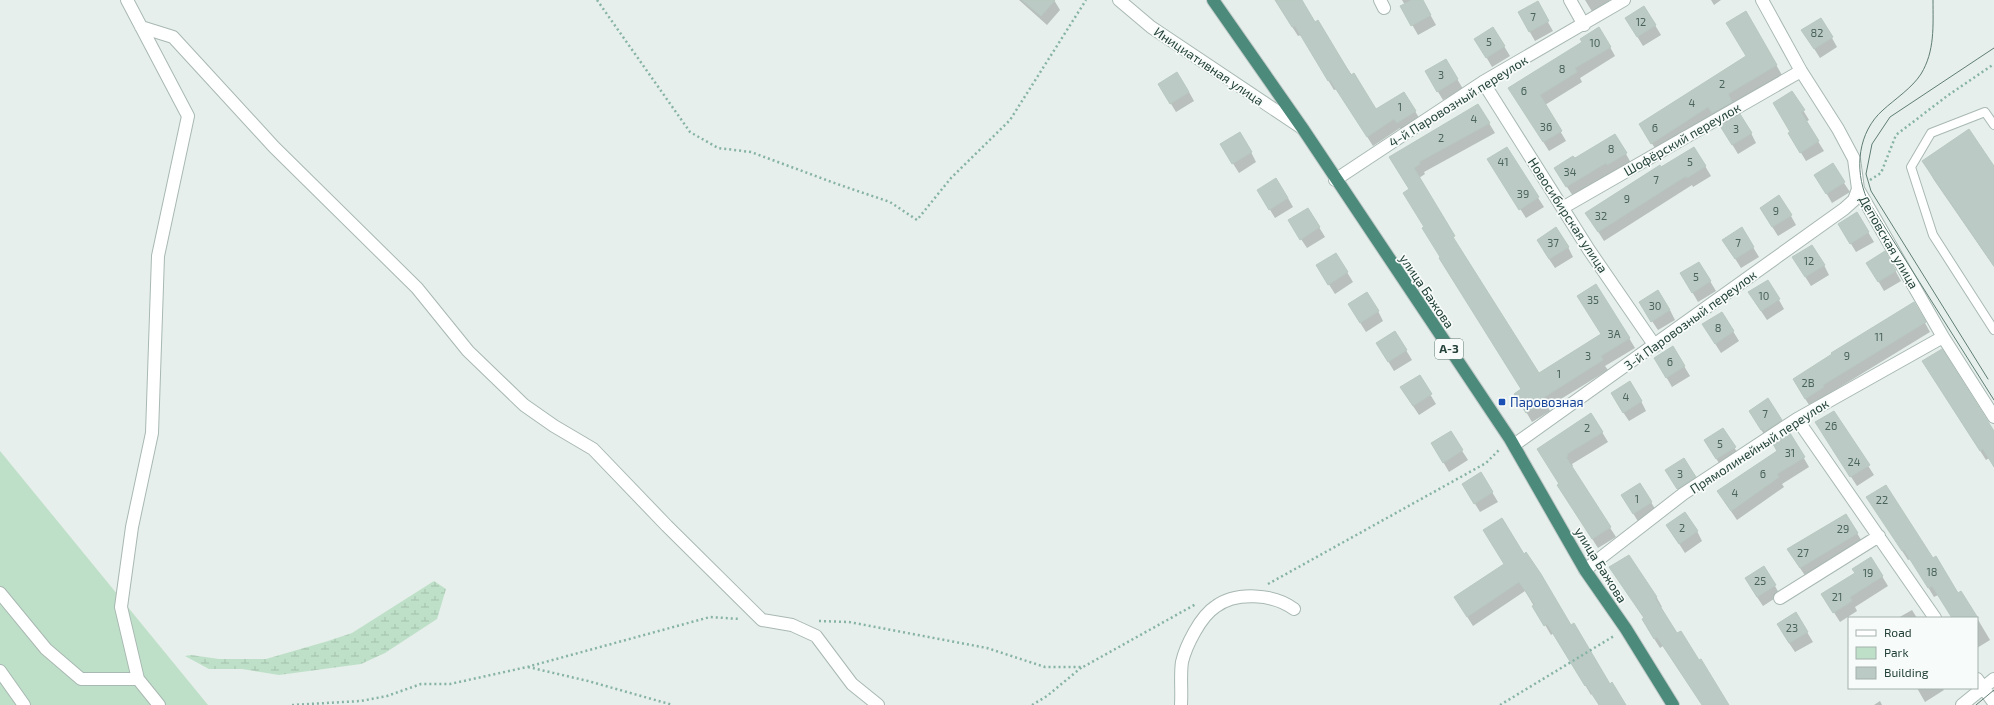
<svg xmlns="http://www.w3.org/2000/svg" width="1994" height="705" font-family="'Exo 2',sans-serif">
<style>
.wetland{fill:url(#wetland-marsh)}
.green{fill:#bfe0c8}
.shadow{fill:#0003}
.building{fill:#bbcac4;stroke:#b8c9c2}
.lines{fill:none;stroke-linecap:round;stroke-linejoin:round}
.service-casing{stroke:#a8b8b2;stroke-width:10}
.minor-casing{stroke:#a8b8b2;stroke-width:14}
.trunk-casing{stroke:#c2cac8;stroke-width:14}
.path{stroke:#86b3a5;stroke-width:2.5;stroke-dasharray:2 3;stroke-linecap:butt}
.service{stroke:#fff;stroke-width:8}
.minor{stroke:#fff;stroke-width:12}
.trunk{stroke:#4c8a7c;stroke-width:12}
.tram{stroke:#5f7d75;stroke-width:1}
.transit-dot{fill:#1a4fb4;stroke:#f7fbf9;stroke-width:1.5}
.labels{text-anchor:middle;stroke-width:3.5;stroke-linejoin:round;paint-order:stroke}
.number-label{font-size:11px;fill:#4a645c}
.shield{fill:#f7fbf9;stroke:#637a73;stroke-width:1}
.shield-label{font-size:12px;font-weight:bold;fill:#24423a}
.street-label{font-size:13px;fill:#24423a;stroke:#f7fbf9}
.transit-label{font-size:13px;fill:#164399;stroke:#f7fbf9;text-anchor:start}
</style>
<defs>
<pattern id="wetland-marsh" width="20" height="14" patternUnits="userSpaceOnUse"><rect width="20" height="14" fill="#bfe0c8"/><path d="M1 5h8M5 5V1M11 12h8M15 12V8" fill="none" stroke="#a4c1ad"/></pattern>
</defs>
<rect width="100%" height="100%" fill="#e6efeb"/>
<!-- wetland -->
<path class="wetland" d="M434 581 446 589 437 619 385 653 361 664 279 675 242 669H209L185 656 191 655 219 659H266L328 641 352 633Z"/>
<!-- green -->
<path class="green" d="M0 451 208 705H0Z"/>
<!-- shadow -->
<path class="shadow" d="M1019 0H1054L1060 10 1047 25Z
M1275 0H1300L1376 110 1404 93 1421 121 1403 132 1400 128 1373 146 1337 89 1334 90 1301 35 1298 36Z
M1402 0H1422L1436 25 1418 35 1402 7 1405 5Z
M1585 0H1609L1611 2 1593 13Z
M1711 0H1721L1714 5Z
M1537 3 1553 31 1535 41 1519 13Z
M1644 7 1661 35 1643 46 1632 28Z
M1745 12 1782 75 1732 104 1658 153 1646 134 1747 56Z
M1493 28 1510 56 1492 67 1481 48Z
M1832 38 1837 47 1820 58 1808 39Z
M1610 47 1615 56 1580 78 1582 82 1545 105 1566 141 1549 151 1515 97Z
M1446 60 1463 89 1443 100 1426 72Z
M1189 92 1194 101 1176 112 1165 94Z
M1792 92 1809 120 1806 122 1824 151 1806 161 1795 143 1791 132Z
M1478 105 1495 133 1424 172 1425 174 1419 178 1458 246 1539 375 1629 338 1635 348 1605 366 1608 370 1548 407 1550 411 1532 422 1521 403 1522 389 1441 258 1425 228 1410 190 1396 167Z
M1751 133 1756 143 1738 154 1727 136Z
M1506 148 1544 207 1526 218 1494 168Z
M1251 152 1256 162 1239 173 1227 154Z
M1626 154 1631 163 1614 174 1612 172 1573 196 1561 178 1575 160Z
M1923 161 1994 167V267L1934 180Z
M1705 166 1711 176 1693 187 1692 185 1604 241 1592 222 1661 169Z
M1844 183 1850 192 1832 203 1821 184Z
M1288 198 1293 207 1275 218 1264 200Z
M1308 209 1325 237 1307 248 1295 230Z
M1791 216 1796 225 1778 236 1766 217Z
M1742 229 1759 257 1741 268 1729 249Z
M1868 232 1874 242 1856 252 1845 234Z
M1568 247 1573 257 1555 268 1543 250Z
M1885 252 1901 281 1884 291 1873 272Z
M1336 254 1353 282 1335 294 1323 275Z
M1824 265 1829 275 1811 286 1799 267Z
M1710 281 1716 291 1698 302 1687 283Z
M1779 300 1784 309 1767 320 1755 302Z
M1914 303 1930 332 1827 395 1829 397 1811 408 1799 389Z
M1670 310 1675 320 1658 330 1646 312Z
M1378 311 1383 321 1366 332 1354 313Z
M1722 313 1739 341 1721 353 1709 334Z
M1395 332 1412 360 1394 371 1383 353Z
M1684 366 1690 376 1672 387 1661 368Z
M1929 371 1994 434V466L1989 458 1986 460Z
M1419 376 1436 404 1419 415 1407 397Z
M1641 401 1646 411 1629 421 1617 403Z
M1834 412 1874 475 1857 486 1822 432Z
M1755 420H1781L1787 430 1767 439Z
M1723 429 1740 457 1722 468 1711 450Z
M1450 432 1468 460 1449 472 1438 453Z
M1602 432 1608 442 1572 464 1573 466 1571 467 1616 537 1598 548 1564 495 1560 484 1544 458Z
M1790 434 1809 467 1782 484 1784 487 1737 520 1724 501 1778 451Z
M1695 477 1700 487 1683 498 1672 480Z
M1640 484 1657 512 1639 523 1628 505Z
M1492 492 1498 502 1480 512 1469 494Z
M1873 506 1933 559 1977 618H1953L1938 595 1934 597 1911 559 1908 560Z
M1846 515 1863 543 1806 577 1794 559Z
M1667 525 1697 531 1702 541 1685 553Z
M1524 555 1609 685 1625 705H1600L1593 693 1591 695 1554 633 1551 635 1525 591 1473 626 1461 607Z
M1628 556 1657 598 1662 607 1660 608 1677 635 1728 705H1703L1663 646 1660 648 1648 629 1645 619Z
M1871 558 1888 586 1855 607 1857 611 1840 622 1828 603Z
M1775 586 1780 595 1763 606 1751 588Z
M1912 610 1917 618H1898Z
M1977 618 1990 640 1977 648Z
M1807 632 1813 642 1795 652 1783 634Z
M1917 688H1942L1944 690 1925 702Z
M1880 701 1882 705H1874Z"/>
<!-- building -->
<path class="building" d="M1022 0H1055L1041 16Z
M1275 0H1302L1315 22 1318 20 1351 75 1354 73 1376 109 1404 92 1416 111 1397 123 1394 119 1367 137 1330 80 1328 81 1295 26 1292 27Z
M1412 0H1423L1431 15 1411 26 1400 6Z
M1538 1 1549 21 1529 32 1518 12Z
M1644 6 1656 25 1637 37 1625 18Z
M1746 11 1777 65 1728 94 1732 102 1712 113 1708 107 1651 144 1639 124 1746 56 1726 23Z
M1821 18 1833 37 1814 49 1801 30Z
M1493 27 1505 46 1486 58 1474 39Z
M1599 27 1611 47 1575 68 1577 72 1540 95 1562 131 1543 142 1508 88 1582 42 1580 39Z
M1446 59 1458 79 1437 92 1425 71Z
M1177 72 1189 92 1170 104 1158 84Z
M1792 91 1805 110 1801 112 1819 141 1800 153 1788 133 1790 132 1773 103Z
M1478 104 1490 123 1419 162 1420 164 1414 168 1455 236 1453 237 1539 373 1601 334 1577 296 1596 284 1630 338 1601 356 1603 360 1543 398 1545 401 1526 413 1514 394 1521 389 1439 258 1440 257 1422 228 1424 227 1403 193 1409 189 1389 157Z
M1740 114 1752 133 1732 145 1720 126Z
M1969 129 1994 166V266L1922 161Z
M1240 132 1252 152 1232 164 1220 144Z
M1615 134 1627 153 1607 165 1606 163 1566 187 1554 168 1573 156 1575 158Z
M1507 147 1539 197 1519 210 1487 159Z
M1694 147 1706 166 1687 178 1686 176 1598 232 1585 213 1660 165 1661 167Z
M1833 163 1845 182 1826 194 1814 175Z
M1276 178 1288 198 1269 210 1257 190Z
M1779 195 1792 215 1772 227 1760 208Z
M1308 208 1320 227 1300 240 1288 220Z
M1857 212 1869 232 1850 244 1838 224Z
M1556 227 1569 247 1549 259 1537 240Z
M1742 227 1754 247 1735 259 1722 240Z
M1812 245 1825 265 1805 277 1792 257Z
M1885 251 1896 271 1878 282 1866 263Z
M1336 253 1348 272 1328 285 1316 265Z
M1699 262 1711 281 1692 293 1680 273Z
M1768 280 1780 299 1761 311 1748 292Z
M1658 290 1670 310 1651 322 1639 302Z
M1367 292 1379 311 1360 323 1348 304Z
M1914 302 1926 322 1823 385 1824 387 1805 399 1793 379 1832 354 1831 353Z
M1722 312 1734 331 1715 344 1702 324Z
M1395 331 1407 350 1388 362 1376 343Z
M1673 346 1685 366 1666 378 1654 358Z
M1942 349 1994 431V467L1983 449 1980 451 1922 361Z
M1420 375 1432 394 1413 406 1400 387Z
M1630 381 1642 401 1623 413 1611 393Z
M1768 398 1782 420 1765 431 1763 429 1761 430 1749 411Z
M1834 411 1870 465 1850 477 1815 422Z
M1591 413 1603 432 1567 454 1568 456 1566 457 1611 527 1592 539 1557 485 1559 484 1537 449Z
M1723 428 1736 447 1716 459 1704 440Z
M1451 431 1463 450 1443 463 1431 443Z
M1790 433 1805 457 1777 474 1779 477 1731 511 1717 491 1777 451 1773 444Z
M1684 458 1696 477 1677 489 1665 470Z
M1481 472 1493 492 1474 504 1462 484Z
M1640 483 1652 502 1633 514 1621 495Z
M1886 485 1933 558 1936 556 1958 593 1961 591 1978 618H1952L1932 586 1928 588 1904 550 1902 551 1866 497Z
M1685 512 1698 531 1679 544 1666 525Z
M1846 514 1858 533 1800 568 1787 549Z
M1502 518 1524 554 1526 552 1541 574 1571 625 1574 623 1610 684 1612 682 1626 705H1599L1586 685 1585 686 1547 624 1544 626 1532 606 1535 605 1519 582 1467 617 1454 597 1504 564 1483 530Z
M1629 555 1657 597 1655 598 1677 633 1681 631 1699 660 1701 659 1729 705H1702L1657 637 1654 639 1642 619 1644 618 1609 567Z
M1871 557 1883 576 1850 597 1852 601 1833 613 1821 594 1855 573 1852 569Z
M1764 566 1776 585 1757 597 1745 578Z
M1796 612 1808 632 1789 643 1777 624Z"/>
<g class="lines">
<!-- service casing -->
<g class="service-casing">
<path id="service" d="M1994 125 1985 112 1931 133 1911 167 1933 235 1994 330"/>
</g>
<!-- minor casing -->
<g class="minor-casing">
<path id="minor" d="M127 0 188 116 158 256 152 433 132 527 121 607 138 679 159 705
M1119 0 1151 27 1302 128
M1380 0 1384 8
M1570 0 1584 25
M1762 0 1801 71 1838 129 1854 159 1858 189 1943 337 1994 417
M141 27 173 37 274 147 417 288 468 351 524 405 554 426 593 449 667 526 762 620 792 625 816 636 852 684 878 705
M1483 82 1589 250 1655 346
M1335 180 1483 82 1624 0
M1564 207 1801 71
M1797 419 1935 618
M1514 445 1844 209 1854 200 1858 189
M1585 570 1683 494 1797 419 1943 337
M0 593 46 649 81 679H138
M1780 598 1879 536
M0 671 24 705
M1977 679 1994 703
M1181 705C1182 691 1180 675 1182 662 1186 645 1201 616 1215 607 1236 591 1274 594 1294 609
M1962 705 1994 679"/>
</g>
<!-- trunk casing -->
<g class="trunk-casing">
<path id="trunk" d="M1213 0 1303 129 1510 439 1585 570 1626 629 1673 705"/>
</g>
<!-- path -->
<path class="path" d="M597 0 690 132 718 148 751 152 837 184 890 202 917 220 951 178 1010 120 1086 0
M1870 180 1881 173 1896 135 1947 96 1994 64
M1268 584 1486 463 1500 449
M819 621 849 622 987 648 1045 667H1083L1196 604
M528 667 588 681 673 705
M292 705 361 701 387 696 421 684H450L527 667 710 617 740 619
M1032 705 1047 696 1082 667
M1500 705 1614 636"/>
<!-- service -->
<use href="#service" class="service"/>
<!-- minor -->
<use href="#minor" class="minor"/>
<!-- trunk -->
<use href="#trunk" class="trunk"/>
<!-- tram -->
<path class="tram" d="M1933 0C1933 26 1935 51 1921 74 1912 88 1895 99 1883 110 1858 132 1854 169 1867 199L1994 400
M1988 379 1871 191 1866 174 1872 144 1890 117 1994 48
M1976 705 1994 690"/>
</g>
<!-- markers -->
<rect class="transit-dot" x="1498" y="398" width="8" height="8" rx="2"/>
<g class="labels">
<!-- number labels -->
<g class="number-label">
<text x="1533" y="21">7</text>
<text x="1641" y="26">12</text>
<text x="1817" y="37">82</text>
<text x="1489" y="46">5</text>
<text x="1595" y="47">10</text>
<text x="1562" y="73">8</text>
<text x="1441" y="79">3</text>
<text x="1722" y="88">2</text>
<text x="1524" y="95">6</text>
<text x="1692" y="107">4</text>
<text x="1400" y="111">1</text>
<text x="1474" y="123">4</text>
<text x="1546" y="131">36</text>
<text x="1655" y="132">6</text>
<text x="1736" y="133">3</text>
<text x="1441" y="142">2</text>
<text x="1611" y="153">8</text>
<text x="1503" y="166">41</text>
<text x="1690" y="166">5</text>
<text x="1570" y="176">34</text>
<text x="1656" y="184">7</text>
<text x="1523" y="198">39</text>
<text x="1627" y="203">9</text>
<text x="1776" y="215">9</text>
<text x="1601" y="220">32</text>
<text x="1553" y="247">37</text>
<text x="1738" y="247">7</text>
<text x="1809" y="265">12</text>
<text x="1696" y="281">5</text>
<text x="1764" y="300">10</text>
<text x="1593" y="304">35</text>
<text x="1655" y="310">30</text>
<text x="1718" y="332">8</text>
<text x="1614" y="338">3А</text>
<text x="1879" y="341">11</text>
<text x="1588" y="360">3</text>
<text x="1847" y="360">9</text>
<text x="1670" y="366">6</text>
<text x="1559" y="378">1</text>
<text x="1808" y="387">2В</text>
<text x="1626" y="401">4</text>
<text x="1765" y="418">7</text>
<text x="1831" y="430">26</text>
<text x="1587" y="432">2</text>
<text x="1720" y="448">5</text>
<text x="1790" y="457">31</text>
<text x="1854" y="466">24</text>
<text x="1680" y="478">3</text>
<text x="1763" y="478">6</text>
<text x="1735" y="497">4</text>
<text x="1637" y="503">1</text>
<text x="1882" y="504">22</text>
<text x="1682" y="532">2</text>
<text x="1843" y="533">29</text>
<text x="1803" y="557">27</text>
<text x="1932" y="576">18</text>
<text x="1868" y="577">19</text>
<text x="1760" y="585">25</text>
<text x="1837" y="601">21</text>
<text x="1792" y="632">23</text>
</g>
<!-- shield labels -->
<rect class="shield" x="1435" y="339" width="28" height="20" rx="3"/>
<g class="shield-label">
<text x="1449" y="353">A-3</text>
</g>
<!-- street labels -->
<g class="street-label">
<text transform="translate(1209 66) rotate(34)" y="5">Инициативная улица</text>
<text transform="translate(1458 101) rotate(-32)" y="5">4-й Паровозный переулок</text>
<text transform="translate(1682 139) rotate(-30)" y="5">Шофёрский переулок</text>
<text transform="translate(1568 215) rotate(57)" y="5">Новосибирская улица</text>
<text transform="translate(1889 242) rotate(60)" y="5">Деповская улица</text>
<text transform="translate(1427 291) rotate(56)" y="5">улица Бажова</text>
<text transform="translate(1690 320) rotate(-36)" y="5">3-й Паровозный переулок</text>
<text transform="translate(1759 446) rotate(-33)" y="5">Прямолинейный переулок</text>
<text transform="translate(1601 565) rotate(58)" y="5">улица Бажова</text>
</g>
<!-- transit labels -->
<g class="transit-label">
<text x="1510" y="407">Паровозная</text>
</g>
</g>
<!-- legend -->
<rect x="1848" y="617" width="130" height="72" fill="#f7fbf9" stroke="#a3b1ad"/>
<rect x="1856" y="630" width="20" height="6" fill="#ffffff" stroke="#a3b1ad"/>
<text x="1884" y="637" font-size="12" fill="#24423a">Road</text>
<rect x="1856" y="647" width="20" height="12" fill="#bfe0c8" stroke="#a3b1ad"/>
<text x="1884" y="657" font-size="12" fill="#24423a">Park</text>
<rect x="1856" y="667" width="20" height="12" fill="#bbcac4" stroke="#a3b1ad"/>
<text x="1884" y="677" font-size="12" fill="#24423a">Building</text>
</svg>
